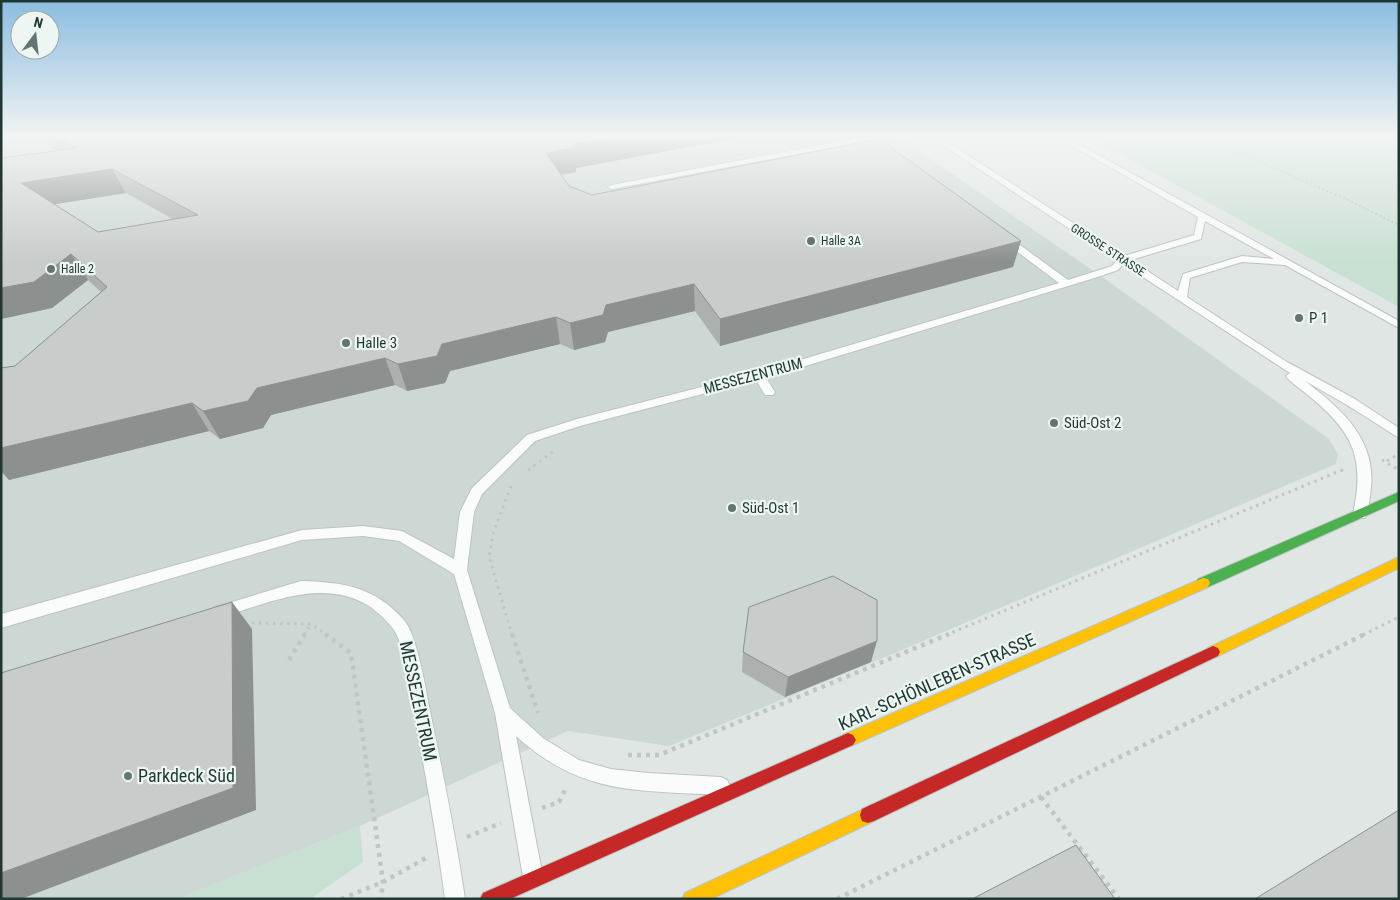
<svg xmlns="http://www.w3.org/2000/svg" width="1400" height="900" font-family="'Roboto Condensed',sans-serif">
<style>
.built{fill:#cdd8d4}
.green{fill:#c8e0d2}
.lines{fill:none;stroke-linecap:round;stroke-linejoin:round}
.lane-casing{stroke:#bdc3c1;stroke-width:2}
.fast-casing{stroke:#bcc4c1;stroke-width:2}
.slow-casing{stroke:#bcc4c1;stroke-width:2}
.jam-casing{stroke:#bcc4c1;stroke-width:2}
.path-far2{stroke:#bec7c5;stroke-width:2;stroke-dasharray:2 2.5;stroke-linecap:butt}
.path-far1{stroke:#bec7c5;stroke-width:3;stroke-dasharray:2.5 4.5;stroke-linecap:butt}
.path{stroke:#bec7c5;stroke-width:4.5;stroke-dasharray:4 5;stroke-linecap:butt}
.lane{fill:#fafbfb;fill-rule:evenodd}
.fast{fill:#4caf50;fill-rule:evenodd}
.slow{fill:#ffc107;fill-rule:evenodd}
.jam{fill:#c62828;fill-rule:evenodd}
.wall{fill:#acb0af;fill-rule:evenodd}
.shaded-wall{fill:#8c908e}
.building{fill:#c8cdcb;stroke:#8c908e;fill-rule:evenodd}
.poi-dot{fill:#637572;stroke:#edf6f2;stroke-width:2}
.labels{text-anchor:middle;stroke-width:4.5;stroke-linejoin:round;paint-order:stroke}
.far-poi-label{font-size:12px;fill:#1f3834;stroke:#edf6f2;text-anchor:start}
.far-street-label{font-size:12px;fill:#1f3834;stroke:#edf6f2}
.poi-label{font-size:15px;fill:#1f3834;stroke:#edf6f2;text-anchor:start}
.street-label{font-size:15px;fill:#1f3834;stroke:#edf6f2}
.near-street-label{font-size:18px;fill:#1f3834;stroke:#edf6f2}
.near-poi-label{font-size:18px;fill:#1f3834;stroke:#edf6f2;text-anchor:start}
</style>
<rect width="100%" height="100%" fill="#e0e6e4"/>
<!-- built -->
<path class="built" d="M1 136H897L1098 274 1329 439 1338 454 1336 464 895 653 669 746 568 731 360 826 178 899H1Z"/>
<!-- green -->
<path class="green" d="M1087 136H1399V307Z
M360 826 363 862 310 899H178Z"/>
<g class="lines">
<!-- lane casing -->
<g class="lane-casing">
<path id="lane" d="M867 136H871V140L612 189 608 187 612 185Z
M929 136H938L1124 256 1194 235 1198 217 1055 136H1064L1399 321V328L1285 265 1242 262 1190 278 1187 297 1287 362 1355 399 1399 428V438L1347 405 1305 381C1340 408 1376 438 1371 487 1370 497 1369 509 1365 518H1355L1353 514C1364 462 1356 436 1315 401 1306 393 1297 387 1288 379L1286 376 1290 373 1123 264 1118 270 1101 276 766 378 775 392 773 395H765L756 380 580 426 535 441 482 494 474 512 467 570 510 708 543 738 579 760 611 769 648 773 721 777 727 780 730 786 727 792 721 795C638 790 582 796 516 736L543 877 540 884 533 887 526 884 523 877 495 713 454 574 399 541 363 536 302 540 1 628V614L302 530 363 526 402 531 454 559 460 512 472 488 527 435 577 419 756 373 1059 283 1003 241V237H1009L1068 280 1112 266 1117 260ZM1205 221 1274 259 1242 256 1183 274 1178 291 1131 260 1201 239Z
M301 581C343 582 375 587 404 620 417 635 426 690 430 711 443 774 456 836 465 899H445C437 836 425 774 414 711 409 688 406 649 394 630 389 623 377 611 369 606 322 577 266 604 219 618L214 617 211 612 214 607 219 606Z"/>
</g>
<!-- fast casing -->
<g class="fast-casing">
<path id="fast" d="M1399 492V501L1208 587 1203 588 1198 587 1196 583 1198 579Z"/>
</g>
<!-- slow casing -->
<g class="slow-casing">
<path id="slow" d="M1399 557V568L1218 656 1213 658 1208 656 1206 652 1208 648Z
M1203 578 1208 579 1210 583 1208 587 853 745 848 747 843 745 840 740 843 735Z
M868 807 874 809 876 815 874 821 711 899H682L685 893Z"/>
</g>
<!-- jam casing -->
<g class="jam-casing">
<path id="jam" d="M1213 646 1218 648 1220 652 1218 656 874 821 868 823 862 821 860 815 862 809Z
M848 733 853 735 856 740 853 745 510 899H480L483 893Z"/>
</g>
<!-- path-far2 -->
<path class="path-far2" d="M1198 136 1346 199 1399 225
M1 149 23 146
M33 155 23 146 38 136"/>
<!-- path-far1 -->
<path class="path-far1" d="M1382 460 1399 470
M1387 461 1399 454
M528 470 555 450
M511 486 494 531 489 556 512 635
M252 623 311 624 327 635
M304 635 311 624
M946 635 1342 470 1341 467
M1363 635 1399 617"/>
<!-- path -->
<path class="path" d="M325 634 351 653 383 882 381 899
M512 634 538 713
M289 660 305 634
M628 755H659L949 634
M1041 797 1119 899
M542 808 559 802 567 786
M467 837 501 823
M341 899 383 882 426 858
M837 899 1365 634"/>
<!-- lane -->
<use href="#lane" class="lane"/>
<!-- fast -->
<use href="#fast" class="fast"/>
<!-- slow -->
<use href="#slow" class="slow"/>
<!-- jam -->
<use href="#jam" class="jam"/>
</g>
<!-- wall -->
<path class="wall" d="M45 136H747L576 168V172L561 174 569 186 592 195 1021 241 1013 267 720 346 695 311 608 332 605 342 574 350 560 344 450 371 445 383 407 391 395 385 271 415 263 428 220 439 209 431 9 480 1 471V368L15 366 101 292 88 280 52 308 1 319V158H2L54 151ZM126 193 173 219 98 232 55 204Z
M743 652 871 662 785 697 742 672Z"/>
<!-- shaded-wall -->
<path class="shaded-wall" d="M619 136H747L576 168V172L550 177 546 153 571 144Z
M112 169 126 193 37 207 21 183Z
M1021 241 1013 267 720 346V319Z
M71 254 88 280 52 308 1 319V288Z
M694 284 695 311 608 332 605 342 574 350 570 323 606 305Z
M556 317 560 344 450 371 445 383 407 391 398 364 442 344Z
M385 358 395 385 271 415 263 428 220 439 203 411 257 388Z
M192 403 209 431 9 480 1 471V448Z
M232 602 252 629 256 810 21 899H1V873Z
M877 641 871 662 785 697 788 677Z"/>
<!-- building -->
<path class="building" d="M54 136H619L571 144 573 148 546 153 569 186 592 195 879 139 1021 241 720 319 694 284 606 305 603 315 570 323 556 317 442 344 437 356 398 364 385 358 257 388 248 401 203 411 192 403 1 448V368L15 366 107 287 71 254 34 282 1 288V158H2L77 148ZM112 169 198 215 98 232 21 183Z
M833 576 877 600V641L788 677 743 652 749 607Z
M232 602 233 788 1 873V673Z
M1399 810V899H1255Z
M1076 845 1115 899H974V898Z"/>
<!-- sky -->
<linearGradient id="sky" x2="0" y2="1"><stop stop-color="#8bbce0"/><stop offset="0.52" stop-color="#f1f4f3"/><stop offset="1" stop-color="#f1f4f3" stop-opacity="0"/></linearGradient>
<rect width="1400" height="262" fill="url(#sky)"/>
<!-- markers -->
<g class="poi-dot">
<circle cx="811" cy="241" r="5"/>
<circle cx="51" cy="269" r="5"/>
<circle cx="1299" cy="318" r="5"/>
<circle cx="346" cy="343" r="5"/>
<circle cx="1054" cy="423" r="5"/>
<circle cx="732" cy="508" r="5"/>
<circle cx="128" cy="776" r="5"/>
</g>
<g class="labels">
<!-- far-poi labels -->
<g class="far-poi-label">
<text x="821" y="245">Halle 3A</text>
<text x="61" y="273">Halle 2</text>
</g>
<!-- far-street labels -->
<g class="far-street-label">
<text transform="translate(1108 250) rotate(33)" y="4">GROSSE STRASSE</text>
</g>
<!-- poi labels -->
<g class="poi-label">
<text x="1309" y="323">P 1</text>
<text x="356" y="348">Halle 3</text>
<text x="1064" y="428">Süd-Ost 2</text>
<text x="742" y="513">Süd-Ost 1</text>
</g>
<!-- street labels -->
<g class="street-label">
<text transform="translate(753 376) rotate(-15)" y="5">MESSEZENTRUM</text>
</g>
<!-- near-street labels -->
<g class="near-street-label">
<text transform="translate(937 682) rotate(-24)" y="6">KARL-SCHÖNLEBEN-STRASSE</text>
<text transform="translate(418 701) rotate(78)" y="6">MESSEZENTRUM</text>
</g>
<!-- near-poi labels -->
<g class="near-poi-label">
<text x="138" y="782">Parkdeck Süd</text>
</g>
</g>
<!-- border -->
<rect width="1400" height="900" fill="none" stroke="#1f3834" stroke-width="5"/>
<!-- north arrow -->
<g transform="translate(35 35) rotate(15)"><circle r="24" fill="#edf6f2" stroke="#9baaa6"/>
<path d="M0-4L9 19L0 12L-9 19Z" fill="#637572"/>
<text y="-8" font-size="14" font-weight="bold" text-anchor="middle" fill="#1f3834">N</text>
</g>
</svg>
